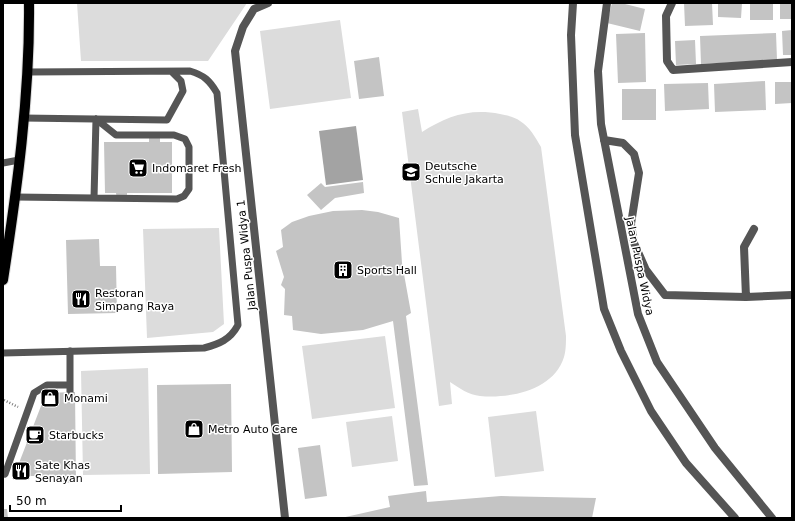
<svg xmlns="http://www.w3.org/2000/svg" width="795" height="521" font-family="'DejaVu Sans',sans-serif">
<style>
.green{fill:#dcdcdc}
.water{fill:#a3a3a3}
.building{fill:#c4c4c4}
.lines{fill:none;stroke-linecap:round;stroke-linejoin:round}
.primary-casing{stroke:#dbdbdb;stroke-width:12}
.path{stroke:#777;stroke-width:2.5;stroke-dasharray:1 2;stroke-linecap:butt}
.lane{stroke:#555;stroke-width:7}
.street{stroke:#555;stroke-width:8}
.primary{stroke:#000;stroke-width:10}
.labels{text-anchor:middle;stroke-width:3;stroke-linejoin:round;paint-order:stroke}
.poi-label{font-size:11px;fill:#000;stroke:#fff;text-anchor:start}
.street-label{font-size:11px;fill:#000;stroke:#fff}
</style>
<rect width="100%" height="100%" fill="#fff"/>
<!-- green -->
<path class="green" d="M77 3H247L208 61H81Z
M340 20 351 98 270 109 260 31Z
M418 109 422 132C447 116 470 108 500 114 506 115 515 117 520 121 530 127 535 137 541 147L566 336C566 342 566 351 564 357 554 390 510 399 480 396 469 395 459 388 450 382L452 404 439 406 402 112Z
M219 228 224 324 213 332 147 338 143 229Z
M385 336 395 408 312 419 302 346Z
M148 368 150 474 83 475 81 371Z
M536 411 544 471 495 477 488 417Z
M392 416 398 461 352 467 346 422Z"/>
<!-- water -->
<path class="water" d="M356 126 363 180 326 185 319 131Z"/>
<!-- building -->
<path class="building" d="M612 3H621L645 9 640 31 607 23Z
M684 3H712L713 25 685 26Z
M718 3H742L741 18 718 17Z
M750 3H773V20H750Z
M780 3H792V19H780Z
M792 30V55H783L782 31Z
M645 33 646 82 618 83 616 34Z
M776 33 777 60 701 64 700 36Z
M695 40 696 64 676 65 675 41Z
M379 57 384 96 359 99 354 61Z
M765 81 766 110 715 112 714 84Z
M775 82H792V103L775 104Z
M708 83 709 109 665 111 664 84Z
M622 89H656V120H622Z
M149 132H160V142H172V193H127V199H117L116 193H105L104 142H149Z
M363 182 364 193 335 198 321 210 307 195 321 183 325 187Z
M362 210 378 212 399 218 402 263 411 313 406 316 428 485 414 486 393 321 363 330 321 334 293 330 292 316 284 315 285 289 281 285 284 277 276 251 283 247 281 230 292 222 309 216 333 211Z
M99 239 100 266H116L117 313 68 314 66 240Z
M231 384 232 472 158 474 157 385Z
M75 392 76 482 63 483V476H14L46 393Z
M320 445 327 496 305 499 298 448Z
M426 491 427 502 501 496 596 498 592 518H341L390 507 388 496Z
M3 509H7L8 518H3Z"/>
<g class="lines">
<!-- primary casing -->
<g class="primary-casing">
<path id="primary" d="M3 280C17 189 30 96 29 3"/>
</g>
<!-- path -->
<path class="path" d="M4 400 18 407"/>
<!-- lane -->
<path class="lane" d="M23 118 167 120 183 91 181 81 172 72
M3 163 19 160
M15 197 94 198 96 119
M94 198 177 199 184 196 189 189V147L185 139 174 135H116L96 119
M70 351V392
M3 353 204 348C219 344 230 340 238 325L217 93C210 81 204 75 190 71L28 72
M3 473 5 474 34 393 47 385H70"/>
<!-- street -->
<path class="street" d="M268 3 254 9 243 27 235 51 285 518
M573 3 571 35 575 135 604 309 621 351 651 411 686 463 735 518
M607 3 598 71 601 124 638 314 657 362 715 448 772 518
M672 3 666 16 667 61 673 70 792 62
M604 140 623 143 634 154 639 173 631 224 634 243 646 270 665 295 746 297 792 295
M746 297 744 247 754 229"/>
<!-- primary -->
<use href="#primary" class="primary"/>
</g>
<!-- icons -->
<defs>
<g id="supermarket-square" transform="scale(1)"><rect x="-9" y="-9" width="18" height="18" rx="4" fill="#000" stroke="#fff"/><path d="M-6-5.5h2.5l.6 2H6L4.5 2H-2.5L-4.4-4H-6ZM-1.5 3.2a1.3 1.3 0 1 0 .1 0ZM3 3.2a1.3 1.3 0 1 0 .1 0Z" fill="#fff"/></g>
<g id="school-square" transform="scale(1)"><rect x="-9" y="-9" width="18" height="18" rx="4" fill="#000" stroke="#fff"/><path d="M0-5L7-2L0 1L-7-2ZM-4 1L0 2.5L4 1V4Q0 6-4 4Z" fill="#fff"/></g>
<g id="building-square" transform="scale(1)"><rect x="-9" y="-9" width="18" height="18" rx="4" fill="#000" stroke="#fff"/><path d="M-4-6H4V6H1V3H-1V6H-4ZM-2.5-4.3h1.7v1.8h-1.7ZM.8-4.3h1.7v1.8H.8ZM-2.5-1h1.7V.8h-1.7ZM.8-1h1.7V.8H.8Z" fill="#fff"/></g>
<g id="restaurant-square" transform="scale(1)"><rect x="-9" y="-9" width="18" height="18" rx="4" fill="#000" stroke="#fff"/><path d="M-5-6h1v4h1v-4h1v4h1v-4h1v5L-1.5 .5V6h-2V.5L-5-1ZM5-6V6H3V1.5H1.5Q1.5-4 5-6Z" fill="#fff"/></g>
<g id="shop-square" transform="scale(1)"><rect x="-9" y="-9" width="18" height="18" rx="4" fill="#000" stroke="#fff"/><path d="M-5-2.5h2.3a2.7 3.5 0 0 1 5.4 0H5L5.5 6h-11ZM-1.5-2.5h3a1.5 2.3 0 0 0-3 0Z" fill="#fff"/></g>
<g id="cafe-square" transform="scale(1)"><rect x="-9" y="-9" width="18" height="18" rx="4" fill="#000" stroke="#fff"/><path d="M-5.5-4.5H6V0H3Q3 3.5 0 3.5H-2.5Q-5.5 3.5-5.5 0ZM3-3.2v2h1.7v-2ZM-6 4.5H4V6H-6Z" fill="#fff"/></g>
</defs>
<g fill-rule="evenodd">
<use href="#supermarket-square" x="138" y="168"/>
<use href="#school-square" x="411" y="172"/>
<use href="#building-square" x="343" y="270"/>
<use href="#restaurant-square" x="81" y="299"/>
<use href="#shop-square" x="50" y="398"/>
<use href="#shop-square" x="194" y="429"/>
<use href="#cafe-square" x="35" y="435"/>
<use href="#restaurant-square" x="21" y="471"/>
</g>
<g class="labels">
<!-- poi labels -->
<g class="poi-label">
<text x="425" y="170">Deutsche<tspan x="425" dy="13">Schule Jakarta</tspan></text>
<text x="152" y="172">Indomaret Fresh</text>
<text x="357" y="274">Sports Hall</text>
<text x="95" y="297">Restoran<tspan x="95" dy="13">Simpang Raya</tspan></text>
<text x="64" y="402">Monami</text>
<text x="208" y="433">Metro Auto Care</text>
<text x="49" y="439">Starbucks</text>
<text x="35" y="469">Sate Khas<tspan x="35" dy="13">Senayan</tspan></text>
</g>
<!-- street labels -->
<g class="street-label">
<text transform="translate(246 255) rotate(-96)" y="4">Jalan Puspa Widya 1</text>
<text transform="translate(640 266) rotate(78)" y="4">Jalan Puspa Widya</text>
</g>
</g>
<!-- border -->
<rect width="795" height="521" fill="none" stroke="#000000" stroke-width="8"/>
<!-- scale -->
<path d="M10 505v6h111v-6" fill="none" stroke="#000000" stroke-width="2"/>
<text x="16" y="505" font-size="12" fill="#000000" stroke="#ffffff" stroke-width="3" paint-order="stroke">50 m</text>
</svg>
